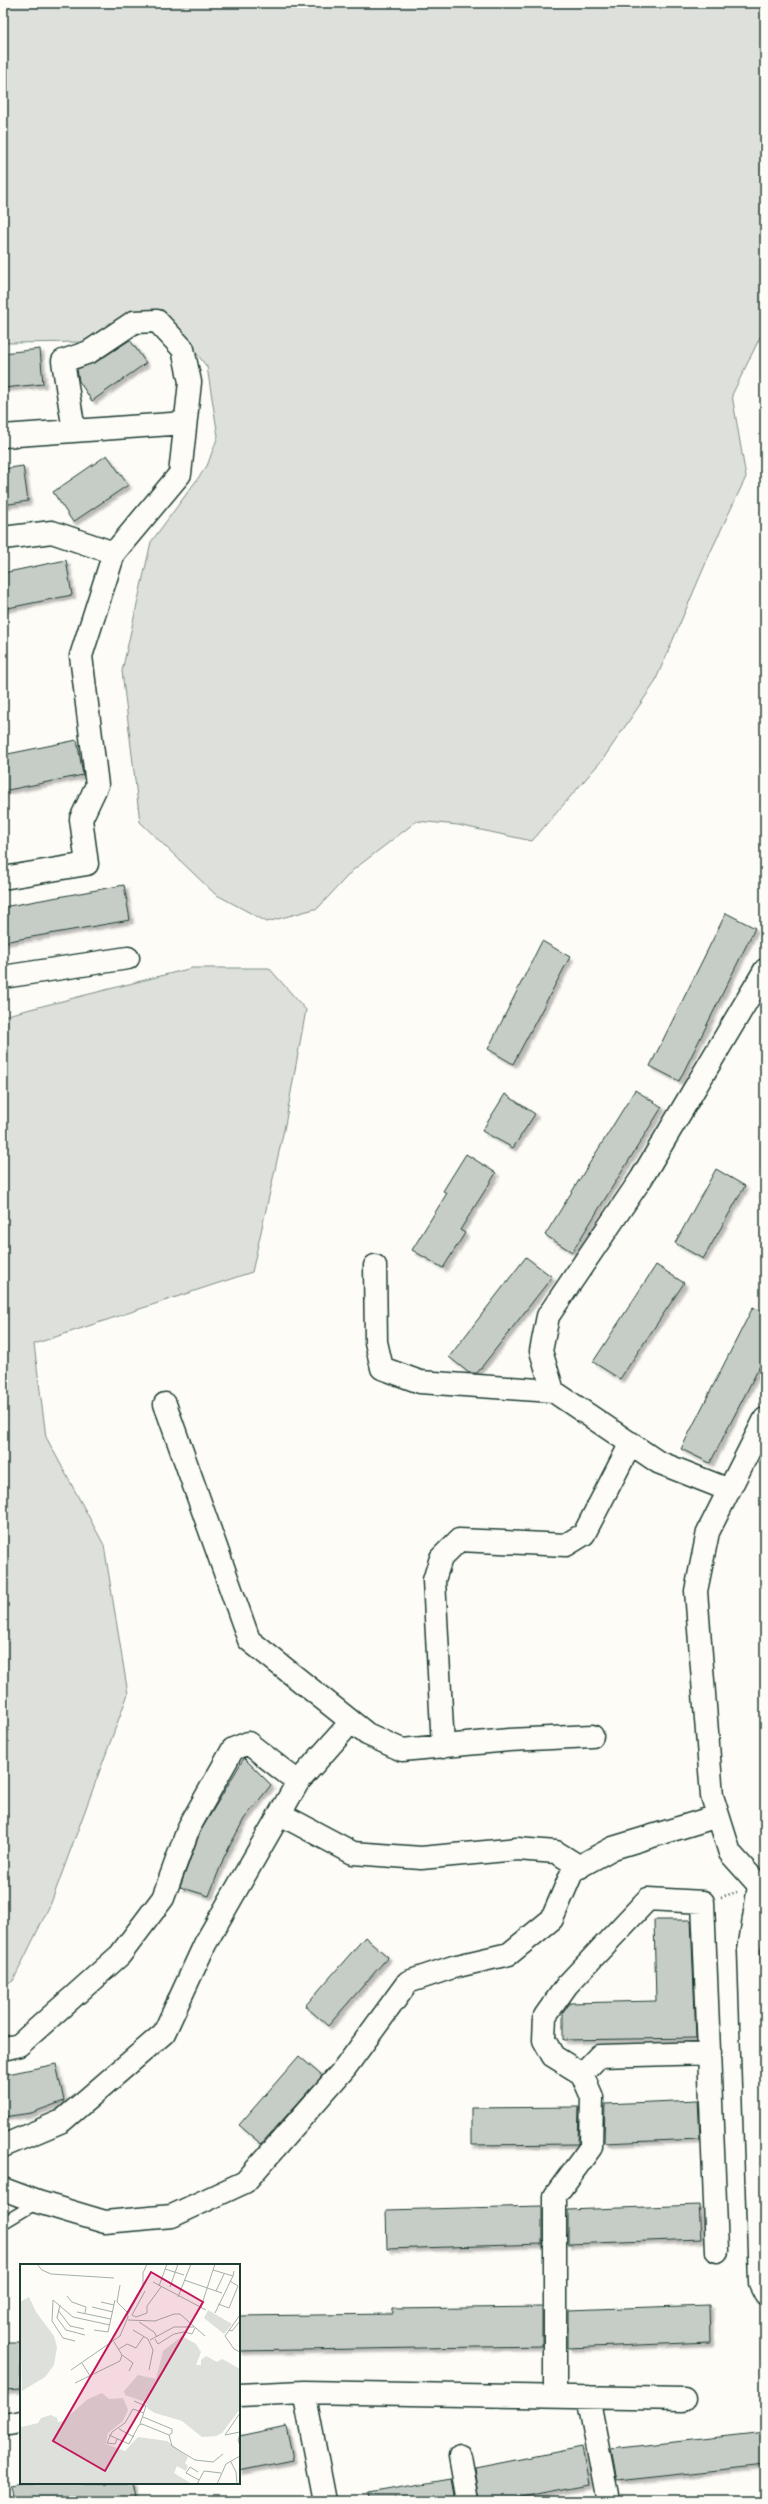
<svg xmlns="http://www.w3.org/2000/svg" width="768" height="2504" font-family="Pangolin,sans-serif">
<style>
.green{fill:#dde0db;stroke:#7e8e88}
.building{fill:#c6cdc7;stroke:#1f3d34;filter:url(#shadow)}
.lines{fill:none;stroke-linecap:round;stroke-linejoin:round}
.lane-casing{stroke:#1f3d34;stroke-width:14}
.street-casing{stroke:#1f3d34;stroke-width:25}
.path{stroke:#1f3d34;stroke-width:2.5;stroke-dasharray:1 3;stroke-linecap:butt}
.lane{stroke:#fdfcf7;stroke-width:11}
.street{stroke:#fdfcf7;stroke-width:22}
.inset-road{fill:none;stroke:#a4b0a9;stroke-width:1}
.view{fill:#c2185b;fill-opacity:0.15;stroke:#c2185b;stroke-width:2}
.inset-edge{fill:none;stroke:#1f3d34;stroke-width:2}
</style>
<defs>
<filter id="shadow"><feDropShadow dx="3.5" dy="3.5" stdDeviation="1" flood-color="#0004"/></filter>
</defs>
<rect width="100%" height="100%" fill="#fdfcf7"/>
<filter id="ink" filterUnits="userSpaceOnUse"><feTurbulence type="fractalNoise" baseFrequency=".025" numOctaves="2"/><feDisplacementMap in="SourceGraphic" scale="8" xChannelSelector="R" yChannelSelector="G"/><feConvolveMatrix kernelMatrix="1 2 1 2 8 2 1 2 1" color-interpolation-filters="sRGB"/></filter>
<g filter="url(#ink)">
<!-- green -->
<path class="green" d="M3 3H765V327L732 395 746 477 711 551 654 684 603 759 532 841 458 825 417 821 353 870 318 908 267 922 215 894 140 822 122 671 151 542 207 466 218 436 207 367 163 310 128 314 88 342 3 343Z
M192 968H269L306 1010 285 1125 252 1272 34 1344 46 1437 104 1545 128 1694 51 1903 13 1981 3 1984V1016Z"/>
<!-- building -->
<path class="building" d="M130 340 146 363 92 401 79 381 77 369 96 362Z
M40 349 43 384 3 388V353Z
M107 455 128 485 73 522 53 492Z
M23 466 28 501 3 505V469Z
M66 560 72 595 3 609V573Z
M77 740 83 775 3 791V755Z
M124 885 130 920 3 942V907Z
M726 913 755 928 679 1081 650 1066Z
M542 941 570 957 513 1064 488 1049Z
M635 1090 662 1107 572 1252 545 1235Z
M505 1094 535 1114 513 1148 482 1131Z
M466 1154 496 1173 460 1230 465 1233 443 1268 412 1250 447 1193 443 1191Z
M716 1169 745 1186 703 1259 675 1243Z
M526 1257 552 1277 477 1373H469L449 1357Z
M656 1265 684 1283 620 1379 593 1362Z
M753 1307 765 1313V1356L710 1463 681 1449Z
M244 1758 271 1785 244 1819 224 1857 209 1896 180 1887 200 1832Z
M654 1920H691L696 2038 563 2040V2013L570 2003 656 2001Z
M365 1937 388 1957 328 2026 305 2006Z
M299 2056 322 2076 261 2144 239 2125Z
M56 2064 64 2101 31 2113 3 2117V2075Z
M698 2100 700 2139 604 2143 605 2104Z
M579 2107 578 2144 471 2145V2108Z
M699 2205 701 2239 568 2244V2210Z
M542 2206V2244L387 2249 386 2210Z
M709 2305 710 2342 568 2348V2310Z
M542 2307V2346L239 2351V2316L393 2314V2309Z
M3 2343H21V2389L3 2390Z
M286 2426 293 2460 239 2471V2436Z
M765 2432V2465L617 2481 611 2449Z
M582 2447 589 2484 501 2501H480L475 2468Z
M451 2479 455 2501H369L368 2493Z
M23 2483H132L135 2498 118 2501H13L10 2485Z"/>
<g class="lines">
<!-- lane casing -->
<g class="lane-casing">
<path id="lane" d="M3 2223 38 2202"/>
</g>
<!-- street casing -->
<g class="street-casing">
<path id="street" d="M3 436 185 423
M3 538 52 532 114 553
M3 878 87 864 81 819 97 785 81 656 114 553 180 474 190 382 183 349 157 321 134 322 89 352 63 361 74 431
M3 977 128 958
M375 1266 376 1342 382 1368 420 1382 553 1391
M165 1404 249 1640 367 1734 402 1750 509 1740 592 1736
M765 1419 708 1532 696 1591 712 1796 730 1853 765 1892
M729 1490 658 1462 553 1391 541 1351 548 1316 641 1179 765 970
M443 1747 434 1580 441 1558 459 1540 566 1545 584 1534 631 1443
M280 1814 353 1853 421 1858 517 1849 556 1852 580 1867
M759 1886 749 1950 760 2283 765 2293
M3 2049 19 2045 120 1955 163 1898 189 1827 233 1749 248 1743 298 1782
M582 2074 599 2056 710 2053
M3 2146 62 2121 164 2033 205 1944 298 1782 343 1731
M3 2189 38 2202 105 2222 172 2216 245 2182 345 2068 408 1982 453 1967 509 1954 552 1919 573 1870 613 1848 718 1816
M304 2392 325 2501
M239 2395 304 2392 684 2399
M555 2396V2196L591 2147 592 2097 582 2074 553 2056 544 2040 545 2016 567 1985 648 1899 703 1902 717 2251
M588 2397 608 2501
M3 2425 21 2422
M460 2456 468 2501"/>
</g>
<!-- path -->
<path class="path" d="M721 1897 737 1892"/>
<!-- lane -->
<use href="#lane" class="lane"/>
<!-- street -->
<use href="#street" class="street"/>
</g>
</g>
<!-- overview -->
<g transform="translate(20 2264)">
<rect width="220" height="220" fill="#fdfcf7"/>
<path d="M9 33 16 48 34 72 37 83 34 101 25 113 2 127 0 38ZM188 46 212 60 204 70 184 54ZM162 72 176 80 181 88 176 101H181V96L186 92 197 98 202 95 206 97 220 105V145L202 169 196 172 182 173 162 157 135 149 128 145 125 138 105 131 104 127 118 111 136 115 143 87ZM82 129 89 135 103 134 108 146 103 157 88 169 86 180 105 187 118 173 147 177 168 193 165 199 168 202 166 207 157 202 154 209 172 220H0V161L2 163 18 159 21 154 31 151 37 154 38 158 43 157 68 135Z" fill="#dde0db"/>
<path class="inset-road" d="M17 0 22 6 31 10 94 14M195 0 193 6 213 12 214 7M145 5 164 11M164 16 202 29M133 18 186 46M139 22 147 0M150 23 158 0M125 27 112 51 116 53 127 49V42L141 23M196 27 204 10M47 32 52 38 66 43 65 49M158 33 171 0M81 38 94 41M198 40 209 44 218 22 210 17M40 41 37 54 46 66 65 71M72 43 93 48M181 43 193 6M38 46 50 62 64 65M57 48 91 55M195 49 213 12M108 50 123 23V9L127 0M220 51 205 72 214 85 220 88M108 56 135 57 154 50H160L185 72M119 58 134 68 137 73M74 66 88 68 95 36M113 66 128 75 133 86 129 106M209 66 212 67 220 57M135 75 138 80 154 70 164 68 172 70 175 64M130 76 154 63H174M55 77 43 74 32 57 33 36 53 53 90 61M99 85 107 80 116 84 124 72M102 91 113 99 109 107M62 99 70 112M51 106 100 72 108 53 107 48 97 38 100 21M55 119 100 97 102 91 94 78M114 137 126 142 120 160M220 149 205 171 220 168M99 165 114 173M220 170 218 176 220 182M89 171 109 180 119 161 122 160 149 171 152 169V165L123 153M149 171 152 182 175 196 193 198 203 190M97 175 95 180 87 179 92 168 105 159 113 145 124 149M211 198 216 208 217 220M178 208 170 203 166 209 179 216M177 220 184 207 201 209M197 220 206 200 220 192"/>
<path class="view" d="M131 8 183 38 85 207 33 177Z"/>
<rect width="220" height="220" class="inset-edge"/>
</g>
<!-- margin -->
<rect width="768" height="2504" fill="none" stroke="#fdfcf7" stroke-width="16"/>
<rect x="8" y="8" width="752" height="2488" fill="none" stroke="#1f3d34" stroke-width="1.5" filter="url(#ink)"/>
</svg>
